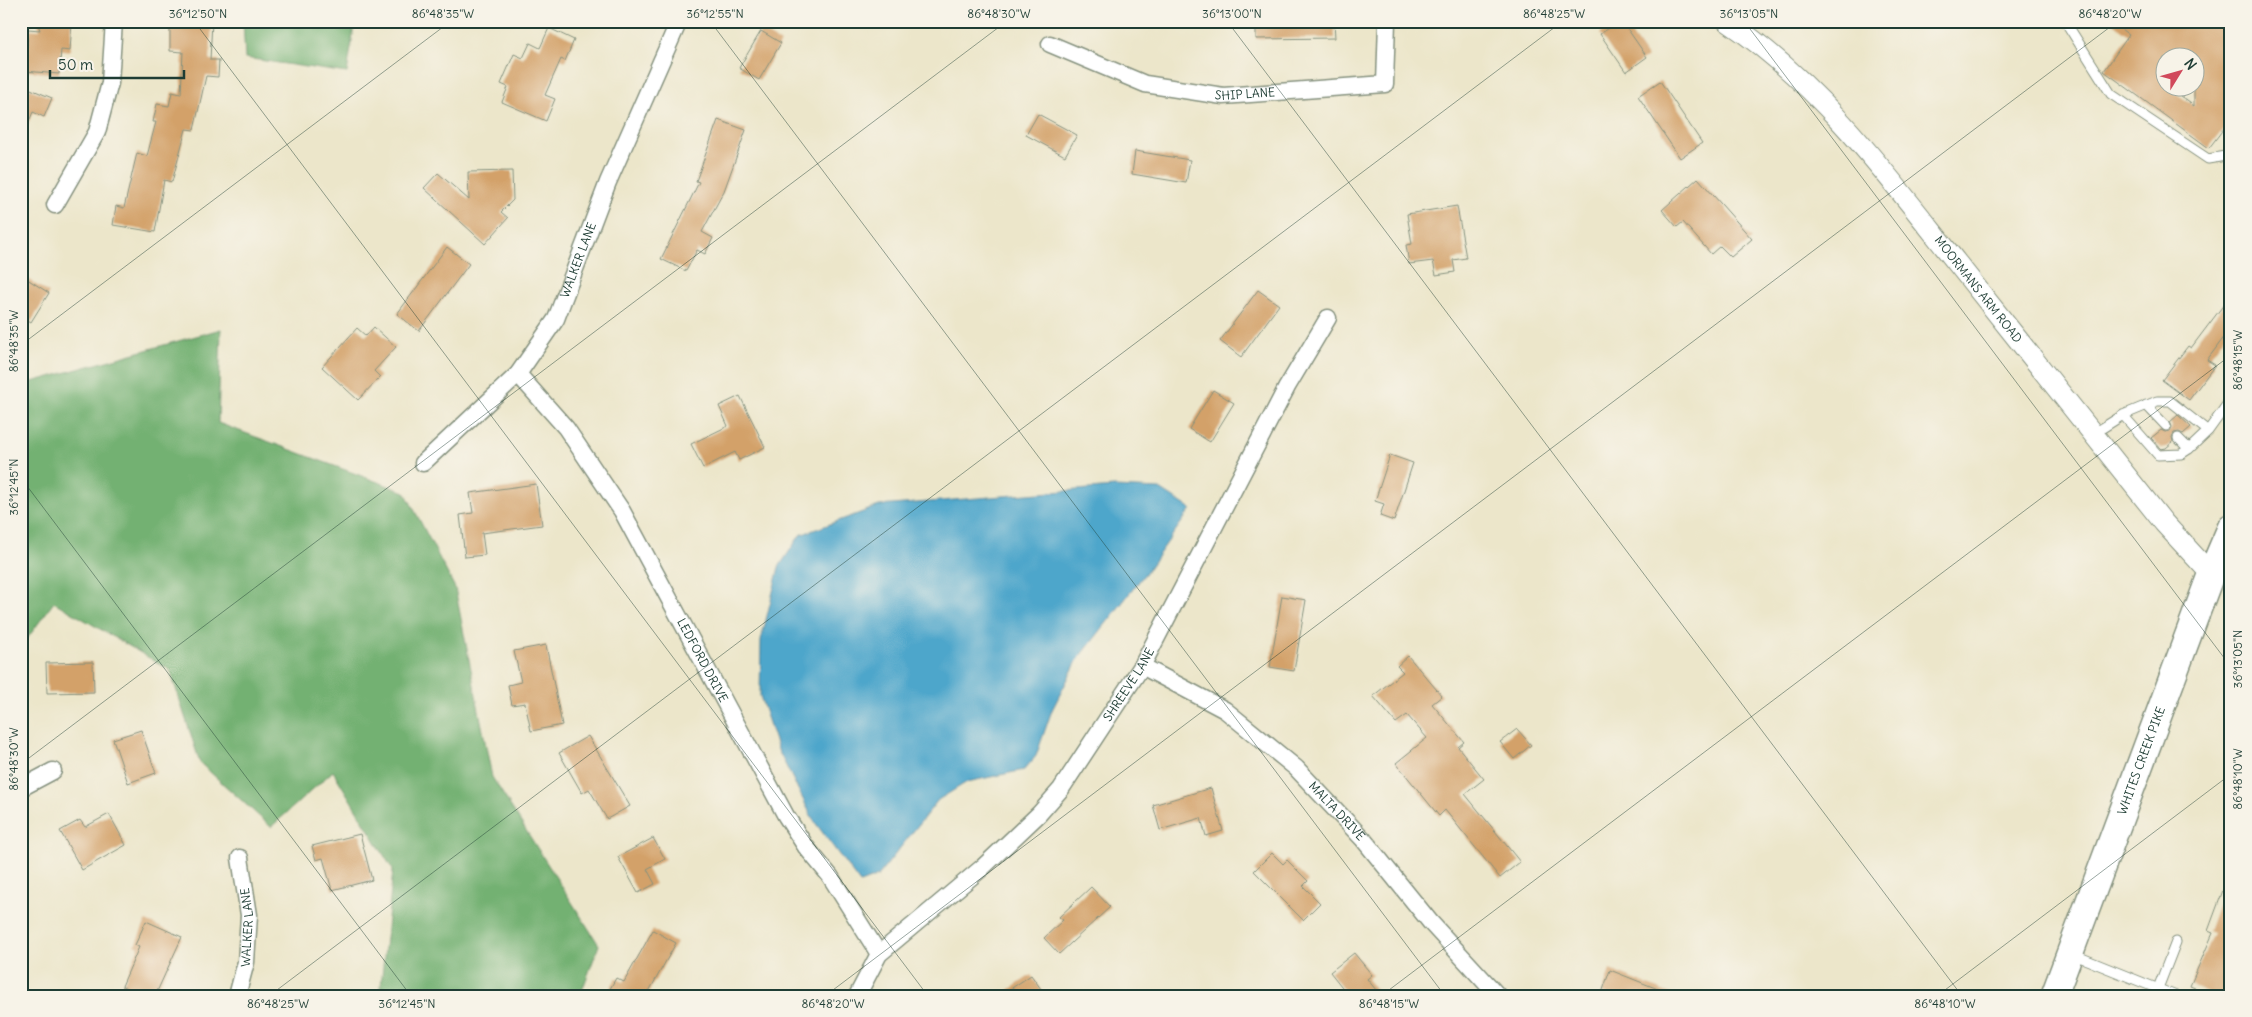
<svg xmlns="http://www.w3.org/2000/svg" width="2252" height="1017" font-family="Delius,sans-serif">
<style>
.forest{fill:#73b172;stroke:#497753}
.water{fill:#4ea6cb;stroke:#367280}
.building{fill:#d3a169;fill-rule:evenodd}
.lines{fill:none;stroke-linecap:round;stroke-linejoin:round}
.service-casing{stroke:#86927f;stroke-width:11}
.minor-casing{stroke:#86927f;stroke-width:19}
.tertiary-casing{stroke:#86927f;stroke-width:22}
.primary-casing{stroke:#86927f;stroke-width:29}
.service{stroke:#fff;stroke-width:9}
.minor{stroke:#fff;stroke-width:16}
.tertiary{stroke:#fff;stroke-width:20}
.primary{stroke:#fff;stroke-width:26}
.ticks{fill:none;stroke:#1f3d34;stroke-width:1;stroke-opacity:0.45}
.labels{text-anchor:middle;stroke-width:4;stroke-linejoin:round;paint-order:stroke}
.street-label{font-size:12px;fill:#1f3d34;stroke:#f7f3e8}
.neatline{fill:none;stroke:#1f3d34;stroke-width:2}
.ticks-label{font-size:12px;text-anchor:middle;fill:#1f3d34}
</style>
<rect width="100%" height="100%" fill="#f7f3e8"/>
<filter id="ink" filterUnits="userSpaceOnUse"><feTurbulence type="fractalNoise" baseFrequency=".02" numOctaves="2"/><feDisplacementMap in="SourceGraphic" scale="10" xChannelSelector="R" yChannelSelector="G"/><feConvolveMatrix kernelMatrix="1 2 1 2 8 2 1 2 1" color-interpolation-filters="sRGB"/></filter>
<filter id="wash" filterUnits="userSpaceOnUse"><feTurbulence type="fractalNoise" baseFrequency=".0096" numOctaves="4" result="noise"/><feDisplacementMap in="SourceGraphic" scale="20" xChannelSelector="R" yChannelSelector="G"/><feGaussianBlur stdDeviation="1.12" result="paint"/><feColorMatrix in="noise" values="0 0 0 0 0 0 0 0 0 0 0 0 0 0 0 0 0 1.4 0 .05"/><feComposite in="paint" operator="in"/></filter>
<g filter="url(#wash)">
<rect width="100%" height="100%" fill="#ece6ca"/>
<!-- forest -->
<path class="forest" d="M243 21H355L347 73 245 58Z
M221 329 218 423 405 492 455 588 492 777 599 945 580 996H380L393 870 333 771 271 827 200 763 170 670 54 602 21 647V385Z"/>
<!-- water -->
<path class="water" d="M1114 487 1160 489 1191 509 1147 571 1077 661 1052 710 1036 756 1024 770 967 782 938 800 878 876 860 883 814 821 778 750 760 696 761 640 779 567 800 535 879 506Z"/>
<g id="blocks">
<!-- building -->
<path class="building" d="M37 21H72L70 51 61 50 59 74 25 71 28 29 40 30Z
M170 21H212L210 60H219L218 77 206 76 194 130 186 129 172 182 164 180 155 232 113 225 116 206 124 208 137 153 147 156 156 122H153L157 104 169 106 172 92 181 94 183 52 170 51Z
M1256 21H1334L1335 38 1256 39Z
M1620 21H1622L1647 57 1626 72 1600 34Z
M2110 21H2231V119L2209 148 2104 71 2129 35ZM2164 58H2194V106L2169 88H2164Z
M549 28 574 40 565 61 561 59 545 95 555 99 546 121 502 102 508 87 501 84 514 54 523 58 530 43 540 48Z
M761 31 781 43 759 80 739 68Z
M1660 81 1702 143 1680 158 1638 96Z
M21 85 52 98 44 117 33 112 21 140Z
M1038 114 1077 135 1065 156 1026 135Z
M718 120 746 130 724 191 702 232 713 238 705 254 697 250 686 271 661 259 699 182 696 181Z
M1135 151 1190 160 1186 183 1132 174Z
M512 171 513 200 501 212 508 218 485 244 424 188 438 173 469 200 468 172Z
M1698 178 1752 239 1731 257 1720 246 1711 254 1683 222 1677 227 1662 210Z
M1457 206 1466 258 1453 260 1455 272 1436 275 1433 261 1409 264 1406 245 1412 244 1407 214Z
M447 247 469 264 419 331 397 314Z
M21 275 49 293 31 322 21 316Z
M1258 290 1279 305 1241 357 1220 341Z
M2231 295V328L2207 360 2215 365 2189 400 2162 380 2188 346 2191 348Z
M374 327 396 347 374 371 380 377 358 400 322 367 357 328 366 336Z
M1213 390 1234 403 1210 442 1189 429Z
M740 396 765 447 739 460 735 452 703 468 691 444 728 426 719 406Z
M2178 415 2191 427 2183 434 2179 432 2174 433 2172 437 2173 442 2166 448 2161 449 2151 438 2161 430 2165 432 2170 431 2172 427 2170 422Z
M1390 455 1413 463 1394 521 1380 516 1384 504 1375 501Z
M536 484 542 525 482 533 485 555 465 557 460 515 473 513 470 493Z
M1282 596 1306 600 1294 671 1270 667Z
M546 645 562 725 531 731 525 703 512 705 508 685 521 682 514 651Z
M1408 656 1442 696 1432 704 1464 742 1458 747 1484 779 1465 794 1520 862 1500 878 1445 810 1439 816 1396 763 1427 738 1407 715 1396 723 1373 696 1403 672 1397 666Z
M93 662 94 692 47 693 46 663Z
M1517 729 1531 745 1514 759 1500 742Z
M141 730 156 773 128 783 113 739Z
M588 736 630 806 607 819 589 789 582 793 559 753Z
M1211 788 1223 831 1206 836 1201 818 1160 830 1153 805Z
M109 814 126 845 82 870 60 831 80 820 85 827Z
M360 834 372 880 332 890 323 858 316 860 312 846Z
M653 838 665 859 647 869 655 884 638 893 618 857Z
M1272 853 1283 864 1287 860 1308 881 1303 886 1320 903 1303 920 1254 871Z
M2229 874H2231V996H2214L2190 986 2213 933 2208 931Z
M1091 887 1110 907 1059 954 1044 938 1063 920 1059 917Z
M146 921 182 937 155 996H143L122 986 139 947 135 945Z
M653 930 676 943 647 995 649 996H606L616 978 624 982Z
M1354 953 1372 975 1367 979 1381 996H1349L1330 972Z
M1610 970 1673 995V996H1609L1602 993Z
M1031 975 1046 996H1000Z"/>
</g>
</g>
<g filter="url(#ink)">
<use href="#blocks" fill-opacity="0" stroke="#86927f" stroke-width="1"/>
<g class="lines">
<!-- service casing -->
<g class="service-casing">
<path id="service" d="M2065 21 2111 94 2208 159 2231 155
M2146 405 2166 426
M2123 415 2157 401H2170L2208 431
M2093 434 2123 415 2158 455 2181 454 2189 449 2208 431 2231 399
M2178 438 2189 449
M2213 574 2231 578
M2072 954 2176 996
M2155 996 2176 942"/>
</g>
<!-- minor casing -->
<g class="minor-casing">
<g id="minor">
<path id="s1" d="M1050 44 1145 84 1223 96 1385 84 1387 21"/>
<path d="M55 205 97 132 110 83 114 21"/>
<path id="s2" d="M518 374 566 428 622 511 786 816 806 847 830 876 879 954"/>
<path id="s3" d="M423 463 518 374 556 319 608 182 679 21"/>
<path id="s4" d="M1142 666 1225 710 1296 768 1363 839 1431 923 1498 996"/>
<path d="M21 788 53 771"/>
<path id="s5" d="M237 996 246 962 249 915 240 858"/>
<path id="s6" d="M857 996 879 954 983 867 1039 814 1061 789 1142 666 1287 387 1328 318"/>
</g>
</g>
<!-- tertiary casing -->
<g class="tertiary-casing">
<g id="tertiary">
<path id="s7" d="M1727 21C1820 84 1889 177 1957 263 2026 350 2095 437 2164 523L2211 574"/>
</g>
</g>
<!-- primary casing -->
<g class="primary-casing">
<g id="primary">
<path id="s8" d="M2054 996 2211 574 2231 527"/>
</g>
</g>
<!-- service -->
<use href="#service" class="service"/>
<!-- minor -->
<use href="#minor" class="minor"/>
<!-- tertiary -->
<use href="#tertiary" class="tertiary"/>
<!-- primary -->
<use href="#primary" class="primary"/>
</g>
</g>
<!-- ticks -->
<path class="ticks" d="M194 21 928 996M710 21 1445 996M1227 21 1962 996M1744 21 2231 667M21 345 451 21M21 478 411 996M21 764 1007 21M269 996 1563 21M825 996 2118 21M1381 996 2231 355M1937 996 2231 774"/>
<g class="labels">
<!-- street labels -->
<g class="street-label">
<text dy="4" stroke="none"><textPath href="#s1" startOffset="204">SHIP LANE</textPath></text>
<text dy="4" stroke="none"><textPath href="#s3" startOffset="260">WALKER LANE</textPath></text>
<text dy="4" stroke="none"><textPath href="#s7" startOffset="369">MOORMANS ARM ROAD</textPath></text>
<text dy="4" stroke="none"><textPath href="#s2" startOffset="342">LEDFORD DRIVE</textPath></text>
<text dy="4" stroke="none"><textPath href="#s6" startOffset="418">SHREEVE LANE</textPath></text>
<text dy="4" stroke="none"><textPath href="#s8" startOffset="251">WHITES CREEK PIKE</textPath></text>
<text dy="4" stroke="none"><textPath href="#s4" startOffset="245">MALTA DRIVE</textPath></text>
<text dy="4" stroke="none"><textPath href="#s5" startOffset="70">WALKER LANE</textPath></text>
</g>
</g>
<!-- margin -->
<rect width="2252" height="1017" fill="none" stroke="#f7f3e8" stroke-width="55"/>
<!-- north arrow -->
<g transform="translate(2180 72) rotate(53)"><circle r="24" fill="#f7f3e8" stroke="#a1aaa0"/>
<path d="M0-4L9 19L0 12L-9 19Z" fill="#d1495b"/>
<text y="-8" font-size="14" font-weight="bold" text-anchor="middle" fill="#1f3d34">N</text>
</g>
<!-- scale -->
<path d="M50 70v8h134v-8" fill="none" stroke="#1f3d34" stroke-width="2.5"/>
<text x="58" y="70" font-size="15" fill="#1f3d34" stroke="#f7f3e8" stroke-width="4" paint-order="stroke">50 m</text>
<rect x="28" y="28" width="2196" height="962" class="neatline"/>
<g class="ticks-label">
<text x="198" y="18">36°12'50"N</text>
<text x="443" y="18">86°48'35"W</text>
<text x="715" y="18">36°12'55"N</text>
<text x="999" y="18">86°48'30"W</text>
<text x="1232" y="18">36°13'00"N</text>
<text x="1554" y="18">86°48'25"W</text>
<text x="1749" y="18">36°13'05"N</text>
<text x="2110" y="18">86°48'20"W</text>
<text transform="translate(14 341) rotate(-90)" y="4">86°48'35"W</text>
<text transform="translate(2238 360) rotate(-90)" y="4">86°48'15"W</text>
<text transform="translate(14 487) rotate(-90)" y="4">36°12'45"N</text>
<text transform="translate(2238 659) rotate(-90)" y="4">36°13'05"N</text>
<text transform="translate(14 759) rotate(-90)" y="4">86°48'30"W</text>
<text transform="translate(2238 779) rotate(-90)" y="4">86°48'10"W</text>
<text x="278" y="1008">86°48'25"W</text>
<text x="407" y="1008">36°12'45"N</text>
<text x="833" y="1008">86°48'20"W</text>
<text x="1389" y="1008">86°48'15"W</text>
<text x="1945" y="1008">86°48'10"W</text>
</g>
</svg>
